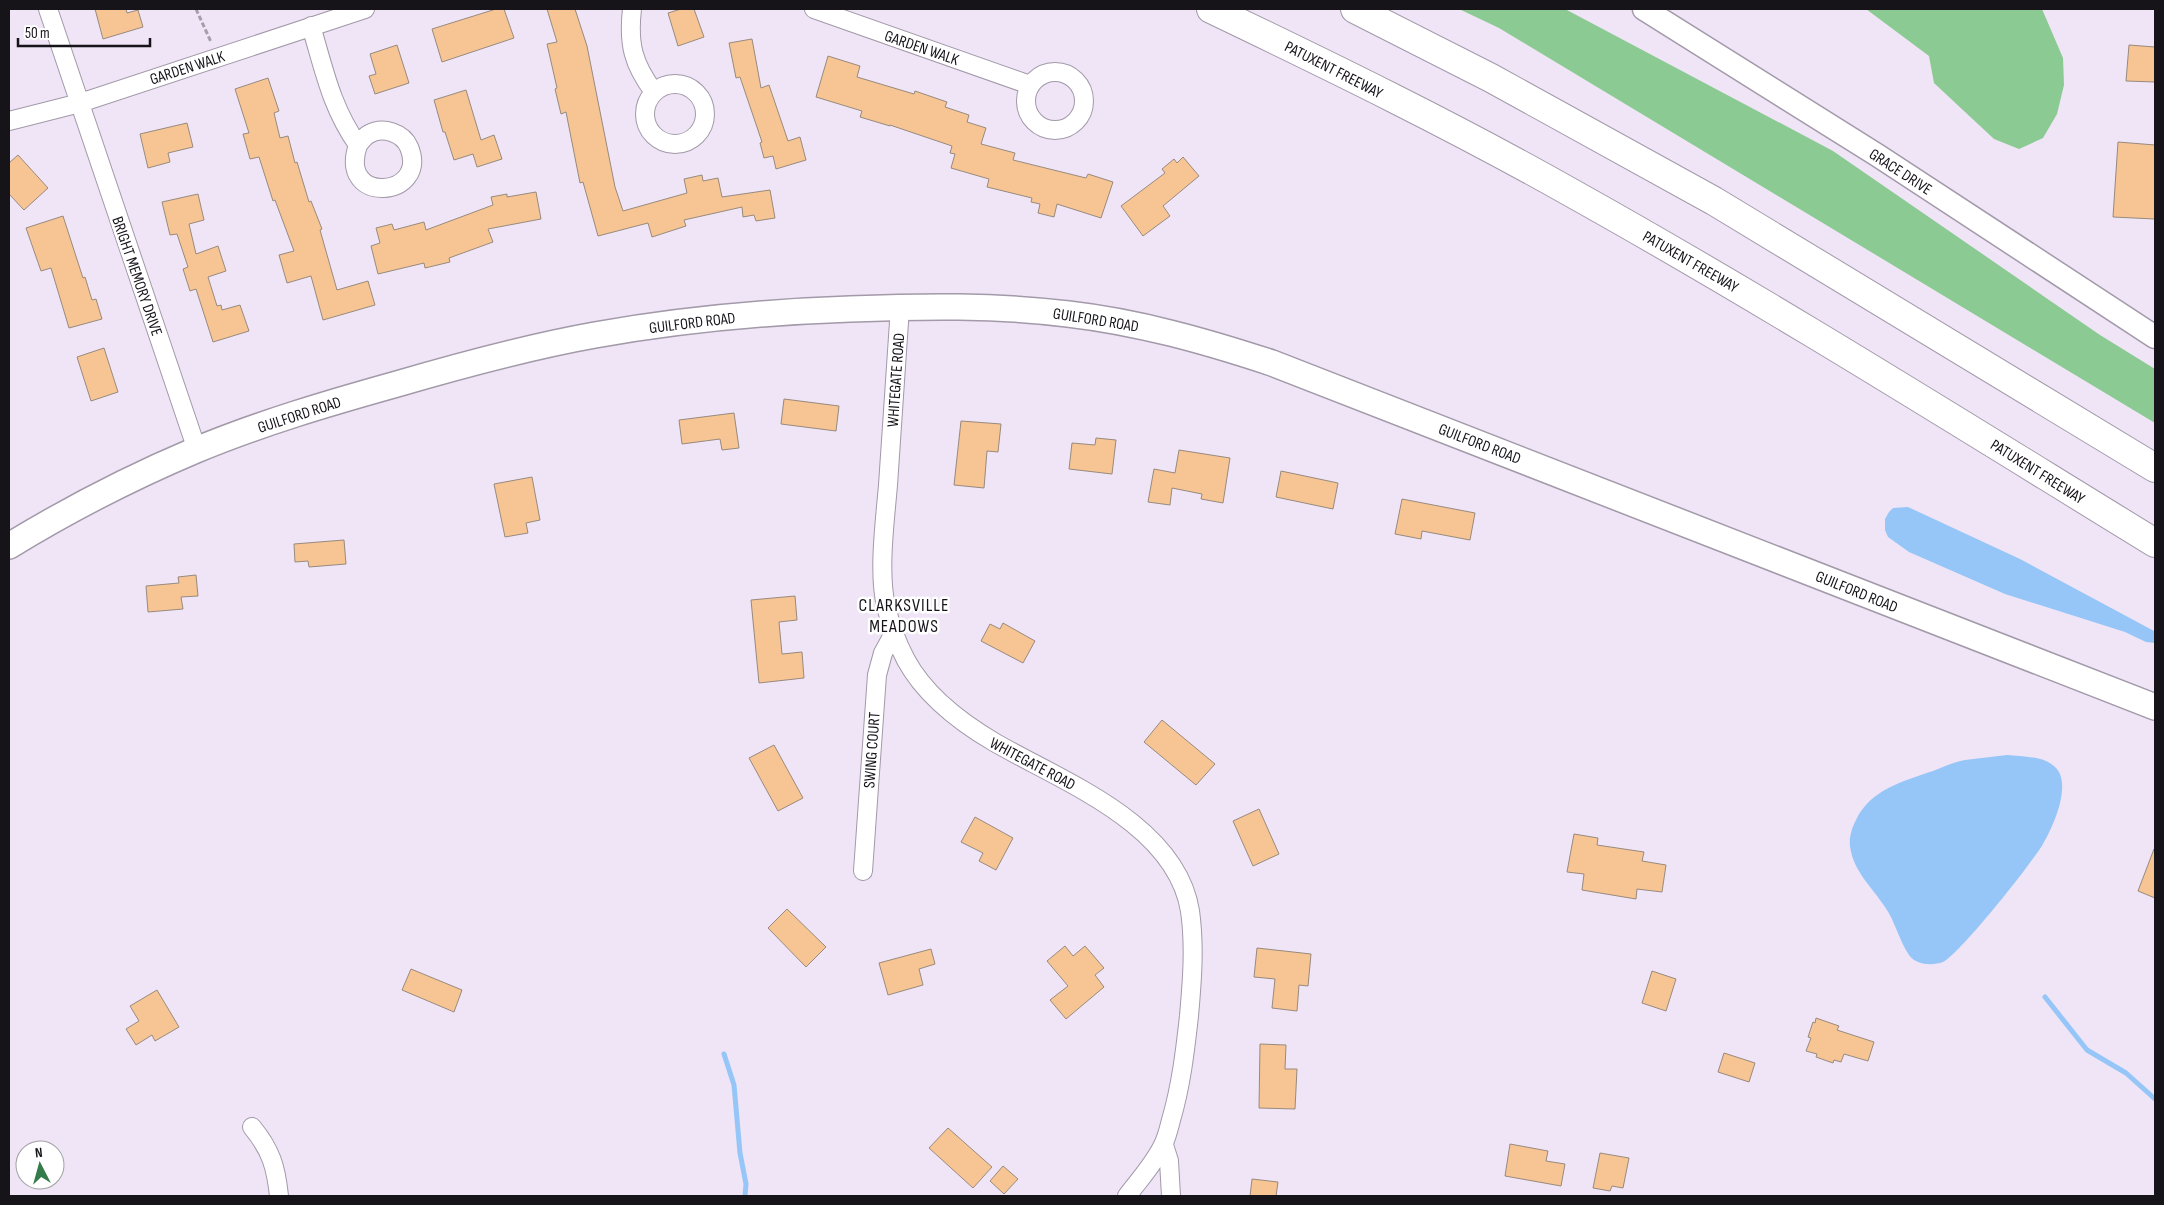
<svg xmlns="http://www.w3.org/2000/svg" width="2164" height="1205" font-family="'Sofia Sans Condensed',sans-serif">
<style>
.green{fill:#8bca92}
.water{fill:#95c6f7}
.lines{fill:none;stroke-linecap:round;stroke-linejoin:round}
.stream{stroke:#95c6f7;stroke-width:5}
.building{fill:#f7c493;stroke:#988a7e}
.minor-casing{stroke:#a299a9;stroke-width:20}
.tertiary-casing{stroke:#a299a9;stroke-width:25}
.secondary-casing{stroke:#a299a9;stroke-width:28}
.motorway-casing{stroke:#a299a9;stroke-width:30}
.path{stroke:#a69eab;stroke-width:3;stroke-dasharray:5 2.5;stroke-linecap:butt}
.minor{stroke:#fff;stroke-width:18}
.tertiary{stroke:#fff;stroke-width:22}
.secondary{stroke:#fff;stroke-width:25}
.motorway{stroke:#fff;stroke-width:28}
.labels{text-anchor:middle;stroke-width:5;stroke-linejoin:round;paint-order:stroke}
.street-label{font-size:16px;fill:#161319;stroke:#fff}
.neighbourhood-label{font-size:18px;letter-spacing:1px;fill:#161319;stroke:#fff}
</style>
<rect width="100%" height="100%" fill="#efe5f6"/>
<!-- green -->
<path class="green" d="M1459 9H1565L1833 151 2100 335 2155 369V423L1499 28Z
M1866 9H2042L2063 58 2064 85 2057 114 2043 138 2019 149 1994 139 1934 83 1929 56Z"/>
<!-- water -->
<path class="water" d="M1908 507 2020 559 2154 631 2155 643 2146 642 2125 632 2005 594 1909 552 1888 537 1885 530V519L1889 512 1893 508Z
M2007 755C2023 757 2049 755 2059 772 2069 791 2053 827 2043 844 2032 863 1959 955 1943 962 1932 966 1916 965 1909 955 1899 940 1895 921 1885 907 1872 887 1853 871 1850 846 1849 838 1852 827 1856 820 1870 790 1903 781 1933 771 1943 767 1954 762 1965 760 1979 758 1993 757 2007 755Z"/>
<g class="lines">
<!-- stream -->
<path class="stream" d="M2045 997 2087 1050 2126 1073 2155 1099
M724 1054 734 1085 740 1153 746 1184 745 1196"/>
</g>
<!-- building -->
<path class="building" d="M95 9H126L127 13 138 10 143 27 103 39Z
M496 9H504L514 38 442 62 432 29Z
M547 9H575L587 46 615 187 623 211 687 193 684 179 702 175 703 181 718 178 722 197 770 190 775 218 756 221 754 215 743 217 742 207 684 220 686 226 652 237 648 223 598 236 583 182 580 183 566 112 561 114 555 89 557 88 547 44 557 42Z
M681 9H694L704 37 678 46 668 13Z
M752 39 761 88 769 85 788 141 800 137 806 160 776 169 773 156 764 158 760 143 762 142 740 77 736 78 729 43Z
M397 45 409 83 375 94 369 76 376 74 370 54Z
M2129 45 2155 47V82L2126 81Z
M828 56 860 66 857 77 914 94 915 91 947 102 945 107 969 115 967 122 986 128 981 144 1015 153 1013 160 1086 178 1088 174 1113 182 1101 218 1057 204 1054 217 1038 213 1040 204 1031 202 1032 198 987 187 989 179 951 168 955 154 950 153 952 146 890 125V126L860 117 862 111 816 97Z
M268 78 279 111 274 113 280 138 288 136 295 163 297 162 309 202 311 201 322 229 320 230 337 290 368 281 375 305 323 320 311 276 287 283 279 255 294 251 275 200 273 201 259 157 250 159 243 134 249 133 235 89Z
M466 90 481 140 494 135 502 159 477 167 473 154 454 160 445 132H443L434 100Z
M187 123 193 147 168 153 170 162 148 168 140 134Z
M2118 142 2155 145V219L2113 217Z
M18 155 48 188 24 210 9 194V163Z
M1183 157 1199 176 1163 206 1170 216 1143 236 1121 206 1165 173 1162 169 1174 159 1177 163Z
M536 192 541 219 488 229 493 242 449 258 450 262 425 268 424 263 378 274 371 246 380 243 376 228 392 224 394 230 424 222 426 230 493 205 491 197 507 194V197Z
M198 194 204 220 189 224 196 254 218 246 226 271 208 277 217 306 221 305 222 310 240 305 249 331 213 342 196 289 190 291 183 269 188 267 177 234 170 235 162 202Z
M63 216 83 278 85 277 92 300 96 299 102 319 69 328 51 268 41 271 26 228Z
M104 348 118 392 91 401 77 357Z
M784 399 839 406 836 431 781 424Z
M734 413 739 448 722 450 720 439 682 444 679 420Z
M961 421 1001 424 998 452 987 451 984 488 954 485Z
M1096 438 1116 440 1112 474 1069 469 1072 443 1095 445Z
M1179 450 1230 458 1223 503 1201 499 1202 494 1172 488 1170 505 1148 502 1154 469 1175 473Z
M1281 471 1338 483 1333 509 1276 497Z
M532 477 540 520 526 523 528 533 505 537 494 484Z
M1402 499 1475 513 1470 540 1422 531 1421 539 1395 534Z
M344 540 346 564 309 567 308 561 295 562 294 544Z
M196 575 198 596 181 597 183 609 148 612 146 586 179 583 178 577Z
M795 596 797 620 779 622 782 654 802 652 804 678 759 683 751 600Z
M1003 623 1035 641 1023 663 981 641 990 624 1000 629Z
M1162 720 1215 764 1196 785 1144 742Z
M774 745 803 798 778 811 749 758Z
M1259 809 1279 854 1253 866 1233 821Z
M975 817 1013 838 996 870 979 861 983 853 961 842Z
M1574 834 1598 838 1597 845 1644 852 1642 861 1666 865 1662 892 1637 889 1636 899 1582 890 1584 874 1567 872Z
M2154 849H2155V898L2138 891Z
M787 909 826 947 806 967 768 928Z
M1065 946 1073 956 1085 946 1104 968 1095 975 1104 987 1066 1019 1050 1000 1068 986 1047 961Z
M1257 948 1311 954 1308 986 1299 985 1297 1011 1272 1008 1275 979 1254 977Z
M931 949 935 964 919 969 923 985 888 995 879 963Z
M411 969 462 990 454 1012 402 990Z
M1652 971 1676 979 1666 1011 1642 1003Z
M157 990 179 1027 155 1041 152 1035 136 1045 126 1029 139 1021 130 1006Z
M1816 1018 1839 1026 1837 1030 1874 1042 1868 1061 1844 1054 1841 1062 1834 1060 1833 1063 1816 1057 1817 1054 1806 1051 1811 1038 1808 1037 1813 1022 1815 1023Z
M1260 1044 1286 1045 1285 1069H1297L1295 1109 1259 1108Z
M1724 1053 1755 1063 1749 1082 1718 1072Z
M948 1128 992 1167 973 1188 929 1148Z
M1510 1144 1548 1151 1546 1161 1565 1164 1561 1186 1505 1176Z
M1600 1153 1629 1158 1623 1188 1612 1186 1610 1191 1593 1188Z
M1003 1166 1018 1179 1004 1194 990 1181Z
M1252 1179 1278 1182 1276 1196H1250Z"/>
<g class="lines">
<!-- minor casing -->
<g class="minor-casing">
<path id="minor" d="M48 9 197 450
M632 9C628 44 633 64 654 92
M814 9 1030 85
M311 26C324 69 331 107 358 145 361 141 365 136 369 134 383 126 403 133 409 147 430 198 337 206 358 145
M1026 101a29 29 0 1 1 58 0a29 29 0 1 1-58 0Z
M645 114a30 30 0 1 1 60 0a30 30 0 1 1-60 0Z
M9 121 80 103 365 9
M900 307C896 366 892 426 888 485 885 521 878 572 886 606 890 624 897 643 906 660 925 695 960 722 994 742 1061 781 1176 823 1190 911 1195 946 1192 982 1189 1016 1185 1052 1181 1086 1171 1120 1169 1128 1167 1137 1163 1145 1154 1164 1139 1180 1127 1196
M863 871 877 675 883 653 894 633
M252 1127C271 1150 276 1167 279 1196
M1164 1145 1169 1161 1171 1196"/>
</g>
<!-- tertiary casing -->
<g class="tertiary-casing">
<path id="tertiary" d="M1644 9 1877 155 2155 337"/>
</g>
<!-- secondary casing -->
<g class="secondary-casing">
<path id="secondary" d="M9 546C68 510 132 477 196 450 261 423 329 403 397 384 462 365 528 347 595 335 679 320 765 312 850 309 923 306 995 305 1068 314 1138 322 1205 341 1272 363L2155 707"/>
</g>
<!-- motorway casing -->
<g class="motorway-casing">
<path id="motorway" d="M1211 9C1332 67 1453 126 1570 192 1769 303 1961 424 2155 543
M1355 9 1491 78 1714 201 2155 468"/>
</g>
<!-- path -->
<path class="path" d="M196 9 211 42"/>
<!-- minor -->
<use href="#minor" class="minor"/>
<!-- tertiary -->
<use href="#tertiary" class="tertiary"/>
<!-- secondary -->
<use href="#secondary" class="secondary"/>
<!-- motorway -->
<use href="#motorway" class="motorway"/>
</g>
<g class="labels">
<!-- street labels -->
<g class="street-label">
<text transform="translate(922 47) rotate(19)" y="6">GARDEN WALK</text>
<text transform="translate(187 67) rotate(-18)" y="6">GARDEN WALK</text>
<text transform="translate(1334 69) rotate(27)" y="6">PATUXENT FREEWAY</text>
<text transform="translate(1901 171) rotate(33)" y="6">GRACE DRIVE</text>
<text transform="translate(1691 261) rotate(30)" y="6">PATUXENT FREEWAY</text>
<text transform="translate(138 276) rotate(71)" y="6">BRIGHT MEMORY DRIVE</text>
<text transform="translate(1096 319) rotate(9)" y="6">GUILFORD ROAD</text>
<text transform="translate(692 322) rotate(-7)" y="6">GUILFORD ROAD</text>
<text transform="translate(895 380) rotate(-86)" y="6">WHITEGATE ROAD</text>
<text transform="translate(299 414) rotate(-18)" y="6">GUILFORD ROAD</text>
<text transform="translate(1480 443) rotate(21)" y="6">GUILFORD ROAD</text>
<text transform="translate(2038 471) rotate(32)" y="6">PATUXENT FREEWAY</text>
<text transform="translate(1857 591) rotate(22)" y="6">GUILFORD ROAD</text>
<text transform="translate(871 750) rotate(-86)" y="6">SWING COURT</text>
<text transform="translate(1033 763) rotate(28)" y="6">WHITEGATE ROAD</text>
</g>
<!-- neighbourhood labels -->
<g class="neighbourhood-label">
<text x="904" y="611">CLARKSVILLE<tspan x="904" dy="21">MEADOWS</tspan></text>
</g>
</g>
<!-- border -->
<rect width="2164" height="1205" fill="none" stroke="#161319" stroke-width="20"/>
<!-- north arrow -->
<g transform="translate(40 1165) rotate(354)"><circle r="24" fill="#ffffff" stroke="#a2a1a3"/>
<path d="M0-4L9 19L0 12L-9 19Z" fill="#337b48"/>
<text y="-8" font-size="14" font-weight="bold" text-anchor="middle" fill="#161319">N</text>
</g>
<!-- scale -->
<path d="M18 38v8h132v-8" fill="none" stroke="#161319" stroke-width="2.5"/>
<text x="25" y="38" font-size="15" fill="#161319" stroke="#ffffff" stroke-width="4" paint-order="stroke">50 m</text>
</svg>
